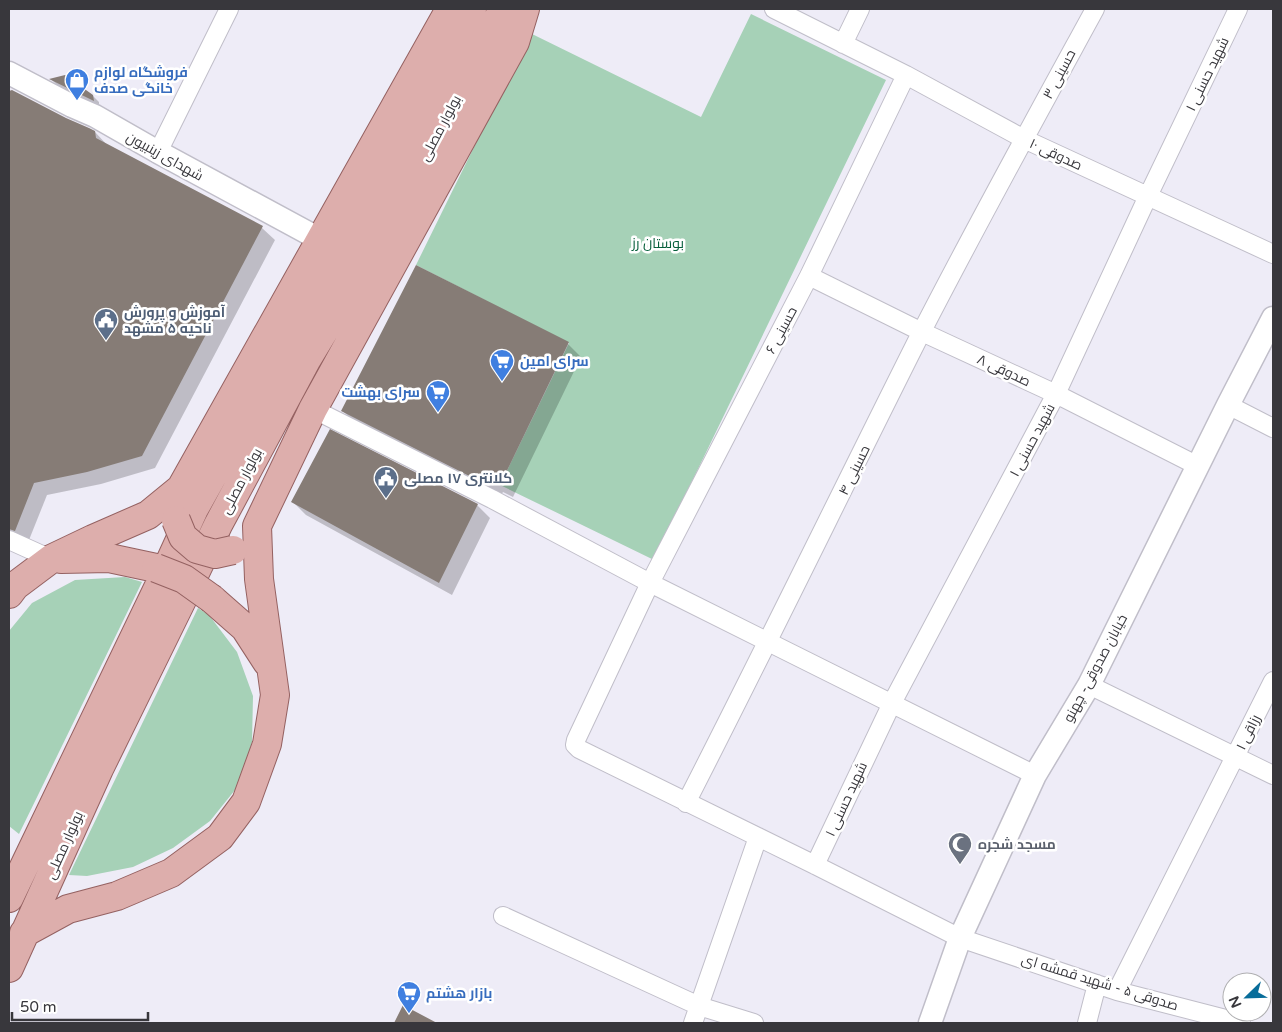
<svg xmlns="http://www.w3.org/2000/svg" width="1282" height="1032" font-family="'Varela Round',Cairo,sans-serif">
<style>
.green{fill:#a6d1b7}
.shadow{fill:#0003}
.building{fill:#867c76}
.lines{fill:none;stroke-linecap:round;stroke-linejoin:round}
.minor-casing{stroke:#c0bec9;stroke-width:20}
.tertiary-casing{stroke:#c0bec9;stroke-width:25}
.primary-casing{stroke:#946161;stroke-width:30}
.minor{stroke:#fff;stroke-width:18}
.tertiary{stroke:#fff;stroke-width:22}
.primary{stroke:#ddaeac;stroke-width:28}
.primary-bridge-casing{stroke:#946161;stroke-width:30;stroke-linecap:butt}
.primary-bridge{stroke:#ddaeac;stroke-width:28}
.labels{text-anchor:middle;stroke-width:5;stroke-linejoin:round;paint-order:stroke}
.shop-label{font-size:14px;font-weight:bold;fill:#366cbe;stroke:#fff;text-anchor:start}
.street-label{font-size:14px;fill:#38373c;stroke:#fff}
.park-label{font-size:14px;fill:#055e3a;stroke:#fff}
.service-label{font-size:14px;font-weight:bold;fill:#4e5e75;stroke:#fff;text-anchor:start}
.worship-label{font-size:14px;font-weight:bold;fill:#5b616d;stroke:#fff;text-anchor:start}
</style>
<rect width="100%" height="100%" fill="#eeecf7"/>
<!-- green -->
<path class="green" d="M751 14 886 80 654 560 500 485 569 343 416 265 530 33 701 117Z
M125 577 142 582 19 834 9 826V631L32 603 75 580Z
M198 608 209 615 237 652 253 696 252 742 239 785 210 821 173 848 133 867 87 876 69 875Z"/>
<!-- shadow -->
<path class="shadow" d="M52 80 93 96 99 102V106L57 85Z
M12 91 65 119 95 132 108 146 262 228 275 240 155 468 101 484 47 495 29 540 9 532V92Z
M416 267 568 344 581 357 513 497 503 492 500 497 356 424 343 411Z
M293 502 477 505 490 518 452 595 306 515Z"/>
<!-- building -->
<path class="building" d="M65 75 93 95 94 101 49 79Z
M12 90 66 118 89 128 95 131 96 138 263 226 142 456 87 472 34 483 15 531 9 529V91Z
M416 265 569 342 500 485 489 479 487 485 341 411Z
M330 429 478 504 439 583 291 502Z
M403 1005 437 1023H394Z"/>
<g class="lines">
<!-- minor casing -->
<g class="minor-casing">
<path id="minor" d="M774 9 906 75 1024 139 1273 254
M843 44 860 9
M906 75 809 276 650 583 576 740 575 745 579 749 815 865 960 938 1117 991 1241 1023
M158 152 229 9
M809 276 922 332 1056 394 1198 466
M1228 405 1273 428
M313 409 492 499 650 583 1035 775
M9 540 51 559
M1089 685 1273 775
M686 803C766 647 842 490 921 333 977 224 1036 117 1095 9
M815 865 892 703 1056 394 1148 196 1238 9
M503 916 699 1006 754 1023
M1117 991 1273 681
M693 1023 758 837
M1087 1023 1097 984"/>
</g>
<!-- tertiary casing -->
<g class="tertiary-casing">
<path id="tertiary" d="M9 73 72 106 95 116 158 152 321 240
M930 1023 960 938 1035 775 1089 685 1228 405 1273 318"/>
</g>
<!-- primary casing -->
<g class="primary-casing">
<path id="primary" d="M61 559 109 558 156 568
M9 594 15 586 51 559 93 539 148 515 181 488 450 9
M212 599 245 628 267 662
M9 898 158 588 194 509 286 345 370 204 457 47 472 9
M24 933 68 909 117 896 171 873 220 837 246 802 267 744 275 695 259 579 257 526 313 409 515 42 525 9
M9 968 99 769 183 598 218 525 307 359 391 220 503 9"/>
</g>
<!-- minor -->
<use href="#minor" class="minor"/>
<!-- tertiary -->
<use href="#tertiary" class="tertiary"/>
<!-- primary -->
<use href="#primary" class="primary"/>
<!-- primary-bridge casing -->
<g class="primary-bridge-casing">
<path id="primary-bridge" d="M176 520 183 537 197 549 215 554 233 550
M156 568 184 579 212 599"/>
</g>
<!-- primary-bridge -->
<use href="#primary-bridge" class="primary-bridge"/>
</g>
<!-- icons -->
<defs>
<g id="shop-pin" transform="scale(1.25)"><path d="M0 17L-7.5 6A9.5 9.5 0 1 1 7.5 6Z" fill="#3f7fe0" stroke="#fff"/><path d="M-5-2.5h2.3a2.7 3.5 0 0 1 5.4 0H5L5.5 6h-11ZM-1.5-2.5h3a1.5 2.3 0 0 0-3 0Z" fill="#fff"/></g>
<g id="civic-pin" transform="scale(1.25)"><path d="M0 17L-7.5 6A9.5 9.5 0 1 1 7.5 6Z" fill="#5c6f8a" stroke="#fff"/><path d="M-.6-6.5H3V-4.5H.6V-3L4-1V1h2V6H-6V1h2V-1L-.6-3ZM-1.2 2.5V6h2.4V2.5Z" fill="#fff"/></g>
<g id="supermarket-pin" transform="scale(1.25)"><path d="M0 17L-7.5 6A9.5 9.5 0 1 1 7.5 6Z" fill="#3f7fe0" stroke="#fff"/><path d="M-6-5.5h2.5l.6 2H6L4.5 2H-2.5L-4.4-4H-6ZM-1.5 3.2a1.3 1.3 0 1 0 .1 0ZM3 3.2a1.3 1.3 0 1 0 .1 0Z" fill="#fff"/></g>
<g id="mosque-pin" transform="scale(1.25)"><path d="M0 17L-7.5 6A9.5 9.5 0 1 1 7.5 6Z" fill="#6b7280" stroke="#fff"/><path d="M3.5-4.9A6 6 0 1 0 3.5 4.9A5 5 0 1 1 3.5-4.9Z" fill="#fff"/></g>
</defs>
<g fill-rule="evenodd">
<use href="#shop-pin" x="77" y="80"/>
<use href="#civic-pin" x="106" y="320"/>
<use href="#supermarket-pin" x="502" y="361"/>
<use href="#supermarket-pin" x="438" y="392"/>
<use href="#civic-pin" x="386" y="478"/>
<use href="#mosque-pin" x="960" y="844"/>
<use href="#supermarket-pin" x="409" y="993"/>
</g>
<g class="labels">
<!-- shop labels -->
<g class="shop-label">
<text x="94" y="77">فروشگاه لوازم<tspan x="94" dy="16">خانگی صدف</tspan></text>
<text x="520" y="366">سرای امین</text>
<text x="420" y="397" text-anchor="end">سرای بهشت</text>
<text x="426" y="998">بازار هشتم</text>
</g>
<!-- street labels -->
<g class="street-label">
<text transform="translate(1059 74) rotate(-62)" y="5">حسینی ۳</text>
<text transform="translate(1207 74) rotate(-64)" y="5">شهید حسنی ۱</text>
<text transform="translate(440 128) rotate(-62)" y="5">بولوار مصلی</text>
<text transform="translate(1056 154) rotate(25)" y="5">صدوقی ۱۰</text>
<text transform="translate(165 156) rotate(29)" y="5">شهدای زینبیون</text>
<text transform="translate(781 330) rotate(-62)" y="5">حسینی ۶</text>
<text transform="translate(1004 370) rotate(25)" y="5">صدوقی ۸</text>
<text transform="translate(1032 440) rotate(-62)" y="5">شهید حسنی ۱</text>
<text transform="translate(854 470) rotate(-64)" y="5">حسینی ۴</text>
<text transform="translate(241 481) rotate(-62)" y="5">بولوار مصلی</text>
<text transform="translate(1095 668) rotate(-62)" y="5">خیابان صدوقی- چهنو</text>
<text transform="translate(1248 732) rotate(-64)" y="5">رزاقی ۱</text>
<text transform="translate(846 799) rotate(-65)" y="5">شهید حسنی ۱</text>
<text transform="translate(64 845) rotate(-66)" y="5">بولوار مصلی</text>
<text transform="translate(1100 982) rotate(17)" y="5">صدوقی ۵ - شهید قمشه ای</text>
</g>
<!-- park labels -->
<g class="park-label">
<text x="658" y="248">بوستان رز</text>
</g>
<!-- service labels -->
<g class="service-label">
<text x="124" y="317">آموزش و پرورش<tspan x="124" dy="16">ناحیه ۵ مشهد</tspan></text>
<text x="404" y="483">کلانتری ۱۷ مصلی</text>
</g>
<!-- worship labels -->
<g class="worship-label">
<text x="978" y="849">مسجد شجره</text>
</g>
</g>
<!-- border -->
<rect width="1282" height="1032" fill="none" stroke="#38373c" stroke-width="20"/>
<!-- north arrow -->
<g transform="translate(1247 997) rotate(247)"><circle r="24" fill="#ffffff" stroke="#afafb1"/>
<path d="M0-4L9 19L0 12L-9 19Z" fill="#086d9a"/>
<text y="-8" font-size="14" font-weight="bold" text-anchor="middle" fill="#38373c">N</text>
</g>
<!-- scale -->
<path d="M12 1012v8h136v-8" fill="none" stroke="#38373c" stroke-width="2.5"/>
<text x="20" y="1012" font-size="15" fill="#38373c" stroke="#ffffff" stroke-width="4" paint-order="stroke">50 m</text>
</svg>
